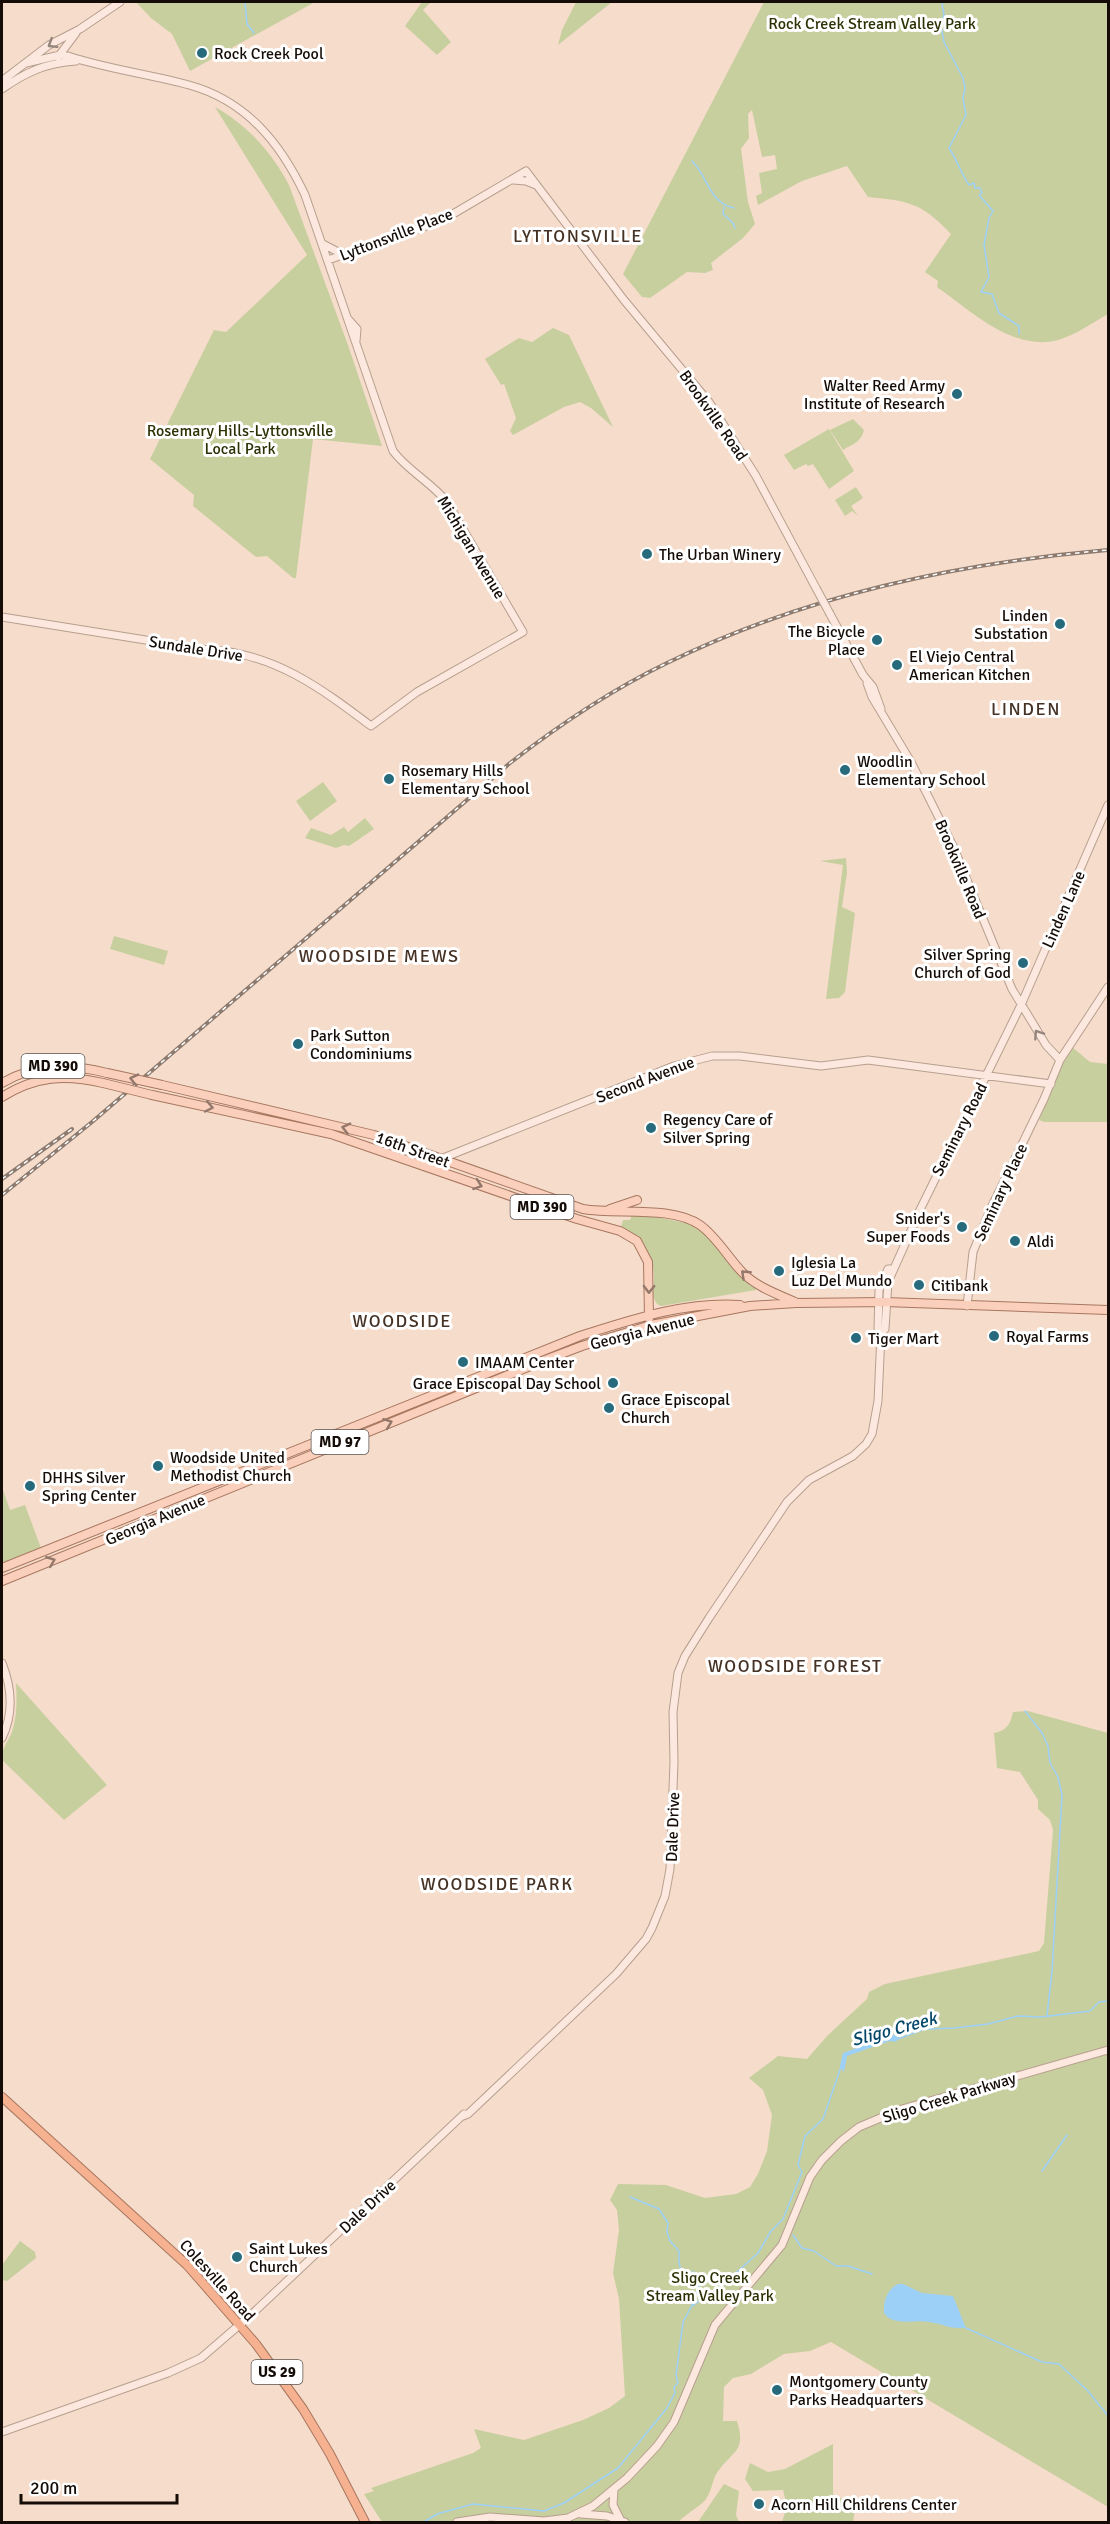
<svg xmlns="http://www.w3.org/2000/svg" width="1110" height="2524" font-family="Signika,sans-serif">
<style>
.green{fill:#c8cf9f}
.water{fill:#9cd0f6}
.lines{fill:none;stroke-linecap:round;stroke-linejoin:round}
.stream{stroke:#9cd0f6;stroke-width:1.5}
.secondary-casing{stroke:#b79f8f;stroke-width:9}
.primary-casing{stroke:#a77760;stroke-width:10}
.highway-casing{stroke:#a77760;stroke-width:10}
.secondary{stroke:#fce8de;stroke-width:7}
.primary{stroke:#fad0bc;stroke-width:8}
.highway{stroke:#f6b190;stroke-width:8}
.rail-casing{stroke:#8d7b6f;stroke-width:4}
.rail{stroke:#fff;stroke-width:1.5;stroke-dasharray:4.5;stroke-linecap:butt}
.secondary-bridge-casing{stroke:#b79f8f;stroke-width:9;stroke-linecap:butt}
.primary-bridge-casing{stroke:#a77760;stroke-width:10;stroke-linecap:butt}
.secondary-bridge{stroke:#fce8de;stroke-width:7}
.primary-bridge{stroke:#fad0bc;stroke-width:8}
.oneway{stroke:#94857d}
.oneway2{stroke:#93786b}
.poi-dot{fill:#276a7c;stroke:#fff;stroke-width:2}
.labels{text-anchor:middle;stroke-width:6;stroke-linejoin:round;paint-order:stroke}
.shield{fill:#fff;stroke:#5b5551;stroke-width:1.5}
.shield-label{font-size:15px;font-weight:bold;fill:#150c07}
.park-label{font-size:16px;fill:#2d3003;stroke:#fff}
.poi-label{font-size:16px;fill:#150c07;stroke:#fff;text-anchor:start}
.street-label{font-size:16px;fill:#150c07;stroke:#fff}
.neighbourhood-label{font-size:18px;letter-spacing:1.5px;fill:#453224;stroke:#fff}
.water-label{font-size:18px;font-style:italic;fill:#024669;stroke:#fff}
</style>
<rect width="100%" height="100%" fill="#f6dccb"/>
<!-- green -->
<path class="green" d="M136 2H315L190 71 172 34 151 18Z
M422 2H431L423 10 451 42 437 55 405 26Z
M576 2H612L558 45 562 30Z
M764 2H1108V314C1092 323 1076 335 1058 340 1013 352 971 311 937 287L938 281 925 272 951 234C922 203 909 201 868 197L847 166 802 181 758 205 756 196 762 193 759 173 777 169 775 155 762 157 752 110 748 114 749 138 741 149 748 202 755 224 743 238 711 263 713 270 705 273 687 272 650 298 642 297 623 274Z
M215 107C247 125 272 152 289 185L348 345 382 446 313 439 296 578H293L267 556 256 557 193 506 194 495 150 459 214 330 226 332 307 255Z
M553 328 569 335 613 427 591 408 580 402 564 407 513 435 510 431 516 418 504 384 501 385 485 359 519 338 532 342Z
M853 419 864 430C862 441 853 444 843 450L830 430Z
M829 429 854 471 829 489 813 464 808 466 806 464 794 470 784 455Z
M856 487 863 498 851 506 858 516 852 511 845 516 835 500Z
M323 782 337 801 310 821 296 801Z
M365 818 374 829 349 846 344 845 336 848 305 838 311 828 331 835 344 827 348 832Z
M846 858 847 873 842 907 855 913 845 992 839 998 826 999 843 865 820 861Z
M114 936 168 951 164 965 110 949Z
M1072 1047 1090 1062 1108 1064V1122H1044L1039 1120 1063 1061Z
M632 1215H649L699 1226 754 1285 756 1290 661 1306 657 1304C652 1297 653 1290 654 1281 654 1253 644 1242 621 1227L623 1220H630Z
M2 1487 10 1510 25 1505 41 1548 2 1563Z
M16 1683 107 1785 64 1820 2 1760C1 1749 8 1742 12 1732 17 1716 17 1701 16 1683Z
M1028 1711 1108 1733V2507L831 2342 810 2351 784 2354 751 2374 733 2378 724 2387 723 2421H737C747 2453 731 2451 717 2473 712 2480 712 2491 706 2499 703 2504 685 2515 678 2522H382L364 2494 374 2491 371 2488 473 2453 481 2448 474 2429 524 2440 583 2420 609 2408 625 2396 619 2299 613 2273 619 2230 617 2210 610 2200 618 2184 666 2185 705 2198 736 2194 750 2187 758 2174 767 2151 772 2115 763 2090 749 2078 778 2056 807 2059 828 2035 867 1999 869 1992 885 1984 1039 1951 1044 1943 1053 1830 1050 1820 1038 1809V1800L1020 1772 997 1768 994 1733C1008 1730 1010 1724 1013 1712Z
M20 2241 35 2252 36 2258 7 2281 2 2280V2265Z
M833 2444V2496L856 2503 853 2522H782L787 2506 783 2490 753 2491 745 2479 750 2463 768 2472 785 2469Z
M724 2484 739 2491 736 2515 739 2522H698Z"/>
<!-- water -->
<path class="water" d="M867 2034 870 2035 873 2041 894 2035H900L896 2042 890 2041 847 2056 844 2072 840 2066 843 2053 857 2048V2045L867 2043Z
M898 2284H903L922 2293 953 2296 966 2328C948 2329 947 2325 929 2322 915 2319 893 2327 884 2313 883 2302 887 2289 898 2284Z"/>
<g class="lines">
<!-- stream -->
<path class="stream" d="M245 2 247 24 254 33
M944 2 942 4 944 14 941 26 944 42 963 78 965 88 963 98 966 115 949 148C957 160 961 173 969 185L974 183 975 188H980L982 193 979 195 993 211 989 218 984 245 989 277 981 292 992 294 999 313 1019 326V334
M692 161C708 176 708 202 734 208
M724 207 723 214 733 223 735 228
M1025 1711 1042 1733 1048 1746 1050 1763 1058 1777 1062 1795 1052 1971 1047 2016
M898 2039 925 2029 954 2028 988 2024 1018 2016 1041 2017 1090 2011 1099 2002 1108 2001
M1042 2171 1067 2135
M630 2197 659 2209 668 2223 667 2232 670 2241 679 2251C679 2265 677 2274 694 2272L699 2277 700 2283 692 2305
M793 2235 802 2248 814 2251 836 2266H848L872 2274
M966 2328 1042 2362 1059 2364 1088 2391 1108 2416
M424 2522 437 2514 473 2504 544 2511 564 2503 618 2468 667 2408 675 2393 674 2387 678 2383 676 2375 683 2322 691 2307 728 2280 758 2253 771 2231 783 2219 802 2172 798 2165 805 2136 823 2119 841 2067"/>
<!-- secondary casing -->
<g class="secondary-casing">
<path id="secondary" d="M58 57 76 33
M2 81 49 45 80 29 120 2
M2 89C26 72 46 63 76 61
M513 180 526 181 536 185
M323 244 344 255
M328 260 441 221 526 171 624 300 709 402 756 476 816 588
M349 320 357 329 356 341
M830 614 863 675 873 687 881 709
M2 617 208 650C273 652 322 689 371 726L417 692 523 632 447 502C431 482 408 471 393 451L305 195C281 144 247 101 189 85 149 74 107 69 68 56L60 55 26 63
M867 683 872 697 911 762 953 846 1012 989 1046 1045 1060 1060
M423 1166 674 1066 712 1056H740L821 1066 868 1060 1051 1084
M912 1226 1021 1005 1108 805
M967 1306 973 1252 991 1208 1044 1099 1060 1060 1108 987
M881 1334 885 1329 888 1282 914 1224
M2 1663C12 1688 14 1713 2 1738
M463 2116 468 2114 616 1974 646 1939 652 1928 665 1896 670 1869 674 1762 673 1712 678 1673 685 1656 709 1618 787 1502 809 1480 853 1456 866 1444 872 1434 878 1401 881 1334 878 1330 879 1290 888 1269H892
M2 2432 168 2373 201 2358 252 2314 464 2114
M614 2490 613 2505 620 2519
M581 2514 607 2516 625 2522
M457 2522 490 2517 544 2521 568 2518 593 2506 627 2478 657 2446 674 2422 715 2325 782 2245 810 2177 822 2160 841 2141 859 2127 902 2109 1108 2050"/>
</g>
<!-- primary casing -->
<g class="primary-casing">
<path id="primary" d="M2 1083C36 1063 70 1064 107 1073
M162 1085 374 1135 583 1209C617 1215 671 1205 700 1225 717 1237 729 1259 743 1273 757 1287 777 1294 795 1302
M152 1095 331 1134 577 1219 620 1231 637 1241 648 1262 649 1318
M2 1097C35 1076 65 1074 103 1083
M610 1209 637 1200
M2 1568 580 1336C631 1320 686 1301 740 1305
M2 1581 545 1360 582 1346 651 1325 750 1306 796 1303 885 1302 1108 1310"/>
</g>
<!-- highway casing -->
<g class="highway-casing">
<path id="highway" d="M2 2097 187 2265 256 2344 303 2409 330 2454 365 2522"/>
</g>
<!-- secondary -->
<use href="#secondary" class="secondary"/>
<!-- primary -->
<use href="#primary" class="primary"/>
<!-- highway -->
<use href="#highway" class="highway"/>
<!-- rail casing -->
<g class="rail-casing">
<path id="rail" d="M2 1179 72 1129
M2 1195 92 1122 510 763C559 725 611 690 667 663 803 596 958 563 1108 550"/>
</g>
<!-- rail -->
<use href="#rail" class="rail"/>
<!-- secondary-bridge casing -->
<g class="secondary-bridge-casing">
<path id="secondary-bridge" d="M816 588 830 614"/>
</g>
<!-- primary-bridge casing -->
<g class="primary-bridge-casing">
<path id="primary-bridge" d="M107 1073 162 1085
M103 1083 152 1095"/>
</g>
<!-- secondary-bridge -->
<use href="#secondary-bridge" class="secondary-bridge"/>
<!-- primary-bridge -->
<use href="#primary-bridge" class="primary-bridge"/>
</g>
<!-- one-way arrows -->
<defs><path id="oneway-chevron" d="M-2-3.5L2.5 0L-2 3.5" fill="none" stroke-width="1.6" stroke-linecap="round" stroke-linejoin="round" transform="scale(1.5)"/></defs>
<g class="oneway">
<use href="#oneway-chevron" transform="translate(52 44) rotate(148)"/>
<use href="#oneway-chevron" transform="translate(1038 1034) rotate(-124)"/>
</g>
<g class="oneway2">
<use href="#oneway-chevron" transform="translate(134 1079) rotate(-167)"/>
<use href="#oneway-chevron" transform="translate(209 1107) rotate(12)"/>
<use href="#oneway-chevron" transform="translate(346 1128) rotate(-166)"/>
<use href="#oneway-chevron" transform="translate(478 1185) rotate(19)"/>
<use href="#oneway-chevron" transform="translate(745 1274) rotate(-137)"/>
<use href="#oneway-chevron" transform="translate(649 1289) rotate(91)"/>
<use href="#oneway-chevron" transform="translate(388 1423) rotate(-21)"/>
<use href="#oneway-chevron" transform="translate(51 1561) rotate(-22)"/>
</g>
<!-- markers -->
<g class="poi-dot">
<circle cx="202" cy="53" r="6"/>
<circle cx="957" cy="394" r="6"/>
<circle cx="647" cy="554" r="6"/>
<circle cx="1060" cy="624" r="6"/>
<circle cx="877" cy="640" r="6"/>
<circle cx="897" cy="665" r="6"/>
<circle cx="845" cy="770" r="6"/>
<circle cx="389" cy="779" r="6"/>
<circle cx="1023" cy="963" r="6"/>
<circle cx="298" cy="1044" r="6"/>
<circle cx="651" cy="1128" r="6"/>
<circle cx="962" cy="1227" r="6"/>
<circle cx="1015" cy="1241" r="6"/>
<circle cx="779" cy="1271" r="6"/>
<circle cx="919" cy="1285" r="6"/>
<circle cx="994" cy="1336" r="6"/>
<circle cx="856" cy="1338" r="6"/>
<circle cx="463" cy="1362" r="6"/>
<circle cx="613" cy="1383" r="6"/>
<circle cx="609" cy="1408" r="6"/>
<circle cx="158" cy="1466" r="6"/>
<circle cx="30" cy="1486" r="6"/>
<circle cx="237" cy="2257" r="6"/>
<circle cx="777" cy="2390" r="6"/>
<circle cx="759" cy="2504" r="6"/>
</g>
<g class="labels">
<!-- shield labels -->
<g class="shield">
<rect x="21.5" y="1054" width="63" height="24" rx="4.5"/>
<rect x="510.5" y="1195" width="63" height="24" rx="4.5"/>
<rect x="311.5" y="1430" width="57" height="24" rx="4.5"/>
<rect x="251.5" y="2360" width="51" height="24" rx="4.5"/>
</g>
<g class="shield-label">
<text x="53" y="1071">MD 390</text>
<text x="542" y="1212">MD 390</text>
<text x="340" y="1447">MD 97</text>
<text x="277" y="2377">US 29</text>
</g>
<!-- park labels -->
<g class="park-label">
<text x="872" y="29">Rock Creek Stream Valley Park</text>
<text x="240" y="436">Rosemary Hills-Lyttonsville<tspan x="240" dy="18">Local Park</tspan></text>
<text x="710" y="2283">Sligo Creek<tspan x="710" dy="18">Stream Valley Park</tspan></text>
</g>
<!-- poi labels -->
<g class="poi-label">
<text x="214" y="59">Rock Creek Pool</text>
<text x="945" y="391" text-anchor="end">Walter Reed Army<tspan x="945" dy="18">Institute of Research</tspan></text>
<text x="659" y="560">The Urban Winery</text>
<text x="1048" y="621" text-anchor="end">Linden<tspan x="1048" dy="18">Substation</tspan></text>
<text x="865" y="637" text-anchor="end">The Bicycle<tspan x="865" dy="18">Place</tspan></text>
<text x="909" y="662">El Viejo Central<tspan x="909" dy="18">American Kitchen</tspan></text>
<text x="857" y="767">Woodlin<tspan x="857" dy="18">Elementary School</tspan></text>
<text x="401" y="776">Rosemary Hills<tspan x="401" dy="18">Elementary School</tspan></text>
<text x="1011" y="960" text-anchor="end">Silver Spring<tspan x="1011" dy="18">Church of God</tspan></text>
<text x="310" y="1041">Park Sutton<tspan x="310" dy="18">Condominiums</tspan></text>
<text x="663" y="1125">Regency Care of<tspan x="663" dy="18">Silver Spring</tspan></text>
<text x="950" y="1224" text-anchor="end">Snider's<tspan x="950" dy="18">Super Foods</tspan></text>
<text x="1027" y="1247">Aldi</text>
<text x="791" y="1268">Iglesia La<tspan x="791" dy="18">Luz Del Mundo</tspan></text>
<text x="931" y="1291">Citibank</text>
<text x="1006" y="1342">Royal Farms</text>
<text x="868" y="1344">Tiger Mart</text>
<text x="475" y="1368">IMAAM Center</text>
<text x="601" y="1389" text-anchor="end">Grace Episcopal Day School</text>
<text x="621" y="1405">Grace Episcopal<tspan x="621" dy="18">Church</tspan></text>
<text x="170" y="1463">Woodside United<tspan x="170" dy="18">Methodist Church</tspan></text>
<text x="42" y="1483">DHHS Silver<tspan x="42" dy="18">Spring Center</tspan></text>
<text x="249" y="2254">Saint Lukes<tspan x="249" dy="18">Church</tspan></text>
<text x="789" y="2387">Montgomery County<tspan x="789" dy="18">Parks Headquarters</tspan></text>
<text x="771" y="2510">Acorn Hill Childrens Center</text>
</g>
<!-- street labels -->
<g class="street-label">
<text transform="translate(396 234) rotate(-21)" y="6">Lyttonsville Place</text>
<text transform="translate(714 415) rotate(55)" y="6">Brookville Road</text>
<text transform="translate(472 547) rotate(59)" y="6">Michigan Avenue</text>
<text transform="translate(196 648) rotate(9)" y="6">Sundale Drive</text>
<text transform="translate(961 869) rotate(67)" y="6">Brookville Road</text>
<text transform="translate(1063 909) rotate(-66)" y="6">Linden Lane</text>
<text transform="translate(645 1079) rotate(-21)" y="6">Second Avenue</text>
<text transform="translate(959 1129) rotate(-63)" y="6">Seminary Road</text>
<text transform="translate(413 1149) rotate(20)" y="6">16th Street</text>
<text transform="translate(1000 1192) rotate(-65)" y="6">Seminary Place</text>
<text transform="translate(642 1331) rotate(-14)" y="6">Georgia Avenue</text>
<text transform="translate(155 1519) rotate(-23)" y="6">Georgia Avenue</text>
<text transform="translate(672 1827) rotate(-88)" y="6">Dale Drive</text>
<text transform="translate(949 2097) rotate(-17)" y="6">Sligo Creek Parkway</text>
<text transform="translate(367 2206) rotate(-43)" y="6">Dale Drive</text>
<text transform="translate(218 2280) rotate(48)" y="6">Colesville Road</text>
</g>
<!-- neighbourhood labels -->
<g class="neighbourhood-label">
<text x="578" y="242">LYTTONSVILLE</text>
<text x="1026" y="715">LINDEN</text>
<text x="379" y="962">WOODSIDE MEWS</text>
<text x="402" y="1327">WOODSIDE</text>
<text x="795" y="1672">WOODSIDE FOREST</text>
<text x="497" y="1890">WOODSIDE PARK</text>
</g>
<!-- water labels -->
<g class="water-label">
<text transform="translate(894 2029) rotate(-15)" y="6">Sligo Creek</text>
</g>
</g>
<!-- border -->
<rect width="1110" height="2524" fill="none" stroke="#150c07" stroke-width="6"/>
<!-- scale -->
<path d="M21 2494v9h156v-9" fill="none" stroke="#150c07" stroke-width="3"/>
<text x="30" y="2494" font-size="18" fill="#150c07" stroke="#ffffff" stroke-width="4.5" paint-order="stroke">200 m</text>
</svg>
